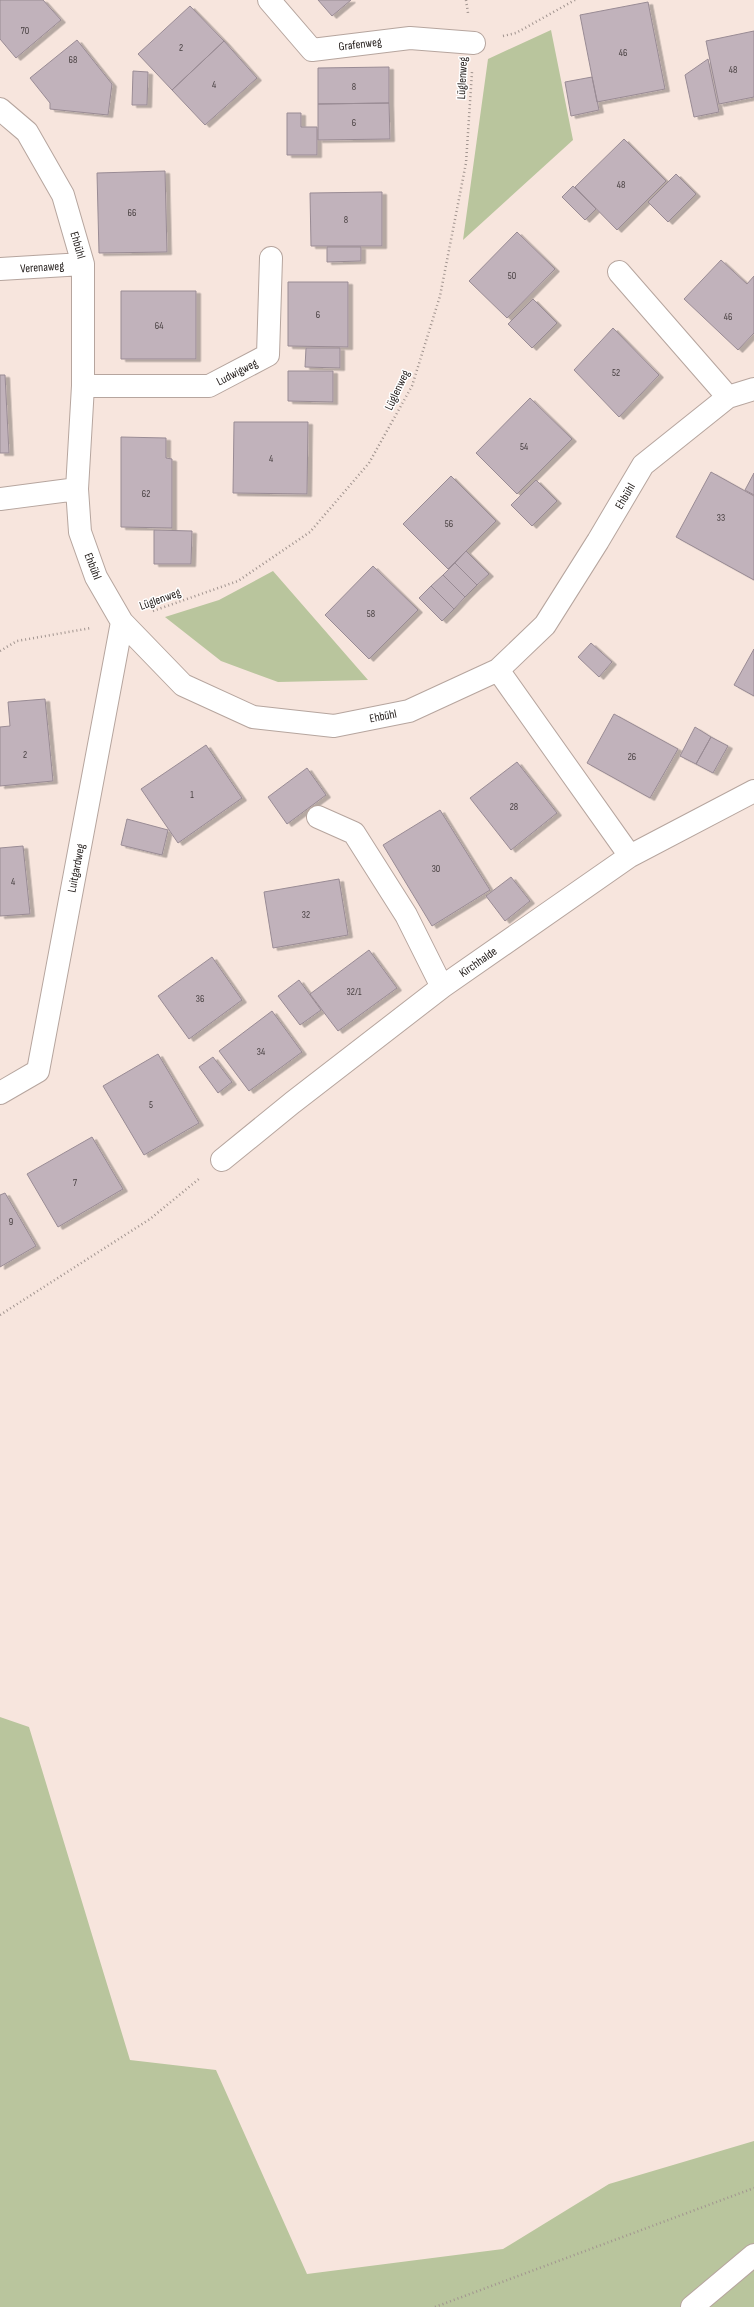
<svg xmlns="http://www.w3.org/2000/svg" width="754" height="2307" font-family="'Sofia Sans Condensed',sans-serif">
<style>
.green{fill:#b9c59d}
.building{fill:#c1b2bb;stroke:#998b94;filter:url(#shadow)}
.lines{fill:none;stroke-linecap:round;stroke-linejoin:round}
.minor-casing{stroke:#b6a59e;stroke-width:24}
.path{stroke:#a1948f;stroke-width:2.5;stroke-dasharray:1 3;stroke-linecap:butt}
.minor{stroke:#fff;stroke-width:22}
.labels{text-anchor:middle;stroke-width:3;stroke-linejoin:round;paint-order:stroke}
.number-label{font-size:10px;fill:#484041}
.street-label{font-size:12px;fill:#201a18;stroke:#fff}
</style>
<defs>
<filter id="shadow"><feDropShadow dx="4.5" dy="2.5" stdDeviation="0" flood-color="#0004"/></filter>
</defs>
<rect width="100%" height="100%" fill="#f7e5dd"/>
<!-- green -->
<path class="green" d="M551 30 573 140 463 240 488 59Z
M273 571 368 680 278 682 221 661 165 617 219 600Z
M0 1717 29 1727 130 2060 216 2070 307 2274 503 2249 609 2184 754 2141V2307H0Z"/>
<!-- building -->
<path class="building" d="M0 0H43L61 20 16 58 0 39Z
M318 0H351L332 16Z
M648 2 665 89 597 102 580 15Z
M190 6 224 41 172 90 138 54Z
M754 31V97L719 104 706 41Z
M77 40 112 84 108 115 50 109V103L30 78Z
M224 41 257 78 205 125 172 90Z
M708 59 719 112 694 117 685 75Z
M389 67V103L318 104V68Z
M133 71 148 72 147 105H132Z
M592 77 599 110 571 116 565 82Z
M389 103 390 139 318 140V104Z
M287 113H301V127H317V155H287Z
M624 139 666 181 617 230 575 187Z
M165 171 167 252 99 253 97 173Z
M676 174 696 194 668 222 648 202Z
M573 186 596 209 585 220 562 197Z
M382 192V246H311L310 193Z
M517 232 555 269 507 318 469 281Z
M327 247H361V261L327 262Z
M721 260 747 284 754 276V333L738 350 684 299Z
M288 282H348V347L288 346Z
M121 291H196V359H121Z
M533 299 557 323 532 348 508 324Z
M613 328 659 375 619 417 574 370Z
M306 348H340V368L305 367Z
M288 371H333V402L288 401Z
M0 375H5L9 453H0Z
M530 398 572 439 517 494 476 453Z
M234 422H308L307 494 233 493Z
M121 437 166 438V458L172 459V528L121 527Z
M711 472 754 496V580L676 537Z
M754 473V495L745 490Z
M451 476 496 521 448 569 403 524Z
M536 480 557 501 532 526 511 505Z
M154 530 192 531 191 564H154Z
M466 551 489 574 477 585 455 563Z
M455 563 477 585 465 597 443 575Z
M373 566 418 610 369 659 325 615Z
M443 575 465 597 454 609 431 586Z
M431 586 454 609 442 621 419 598Z
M591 643 612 662 599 677 578 657Z
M754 649V696L734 685Z
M45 699 53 781 0 786V727L10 726 8 702Z
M614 714 678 749 650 798 587 763Z
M695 727 711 737 696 764 680 756Z
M711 737 728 746 713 773 696 764Z
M206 745 242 798 178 843 141 789Z
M517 762 557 813 511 850 470 798Z
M307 768 326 795 287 824 268 797Z
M440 810 490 890 432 926 383 845Z
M127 819 168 830 162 855 121 845Z
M23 846 30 914 0 916V848Z
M511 877 530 901 505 921 486 896Z
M339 879 348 935 273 948 264 892Z
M369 950 397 988 338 1031 310 994Z
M212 957 242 1000 189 1039 158 996Z
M299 980 321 1010 300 1025 278 996Z
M272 1011 302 1052 249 1091 219 1051Z
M158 1054 199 1123 144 1155 103 1086Z
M213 1057 232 1082 218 1093 199 1067Z
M92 1137 123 1189 58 1227 27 1174Z
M5 1193 36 1246 0 1267V1195Z"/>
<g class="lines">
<!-- minor casing -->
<g class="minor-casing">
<path id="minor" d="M269 0 312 50 410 38 474 43
M0 109 27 132 63 195 83 264V386L77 489 80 532 96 577 122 622 183 685 253 717 334 726 409 711 498 670 545 625 598 541 643 465 728 397 754 389
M0 269 83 264
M619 272 728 397
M83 386H209L268 355 271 258
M0 499 77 489
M498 670 630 856
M318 817 354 833 406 915 442 987
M0 1093 38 1071 122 622
M222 1160 292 1103 442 987 630 856 754 791
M692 2307 754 2255"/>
</g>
<!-- path -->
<path class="path" d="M466 0 468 13
M503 36 516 33 575 0
M153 611 238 581 310 532 369 463 412 386 440 296 466 163 472 72
M0 651 17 641 91 628
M0 1315 150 1219 200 1178
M435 2307 754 2188"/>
<!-- minor -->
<use href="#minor" class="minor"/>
</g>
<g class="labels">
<!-- number labels -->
<g class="number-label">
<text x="25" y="34">70</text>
<text x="181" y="51">2</text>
<text x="623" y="56">46</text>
<text x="73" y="63">68</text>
<text x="733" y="73">48</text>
<text x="214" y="88">4</text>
<text x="354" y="90">8</text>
<text x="354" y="126">6</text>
<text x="621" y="188">48</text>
<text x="132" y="216">66</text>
<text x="346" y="223">8</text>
<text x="512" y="279">50</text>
<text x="318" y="318">6</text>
<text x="728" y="320">46</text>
<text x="159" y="329">64</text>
<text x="616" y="376">52</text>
<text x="524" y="450">54</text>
<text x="271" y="462">4</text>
<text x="146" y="497">62</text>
<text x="721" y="521">33</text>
<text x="449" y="527">56</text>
<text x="371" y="617">58</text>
<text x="25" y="758">2</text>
<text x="632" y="760">26</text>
<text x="192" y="798">1</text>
<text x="514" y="810">28</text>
<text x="436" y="872">30</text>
<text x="13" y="885">4</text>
<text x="306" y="918">32</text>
<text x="354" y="995">32/1</text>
<text x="200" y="1002">36</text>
<text x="261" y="1055">34</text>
<text x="151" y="1108">5</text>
<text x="75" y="1186">7</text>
<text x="11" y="1225">9</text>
</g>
<!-- street labels -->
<g class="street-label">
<text transform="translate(360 44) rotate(-7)" y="4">Grafenweg</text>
<text transform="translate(462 78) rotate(-87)" y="4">Lüglenweg</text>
<text transform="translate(78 245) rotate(74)" y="4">Ehbühl</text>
<text transform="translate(42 267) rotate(-4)" y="4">Verenaweg</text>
<text transform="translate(237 372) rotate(-27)" y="4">Ludwigweg</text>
<text transform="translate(397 390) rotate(-65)" y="4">Lüglenweg</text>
<text transform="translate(625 496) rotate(-60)" y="4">Ehbühl</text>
<text transform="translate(93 566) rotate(69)" y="4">Ehbühl</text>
<text transform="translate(160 599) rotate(-20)" y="4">Lüglenweg</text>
<text transform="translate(383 716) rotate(-11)" y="4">Ehbühl</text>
<text transform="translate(76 868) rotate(-79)" y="4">Luitgardweg</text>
<text transform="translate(478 962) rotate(-35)" y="4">Kirchhalde</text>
</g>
</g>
</svg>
